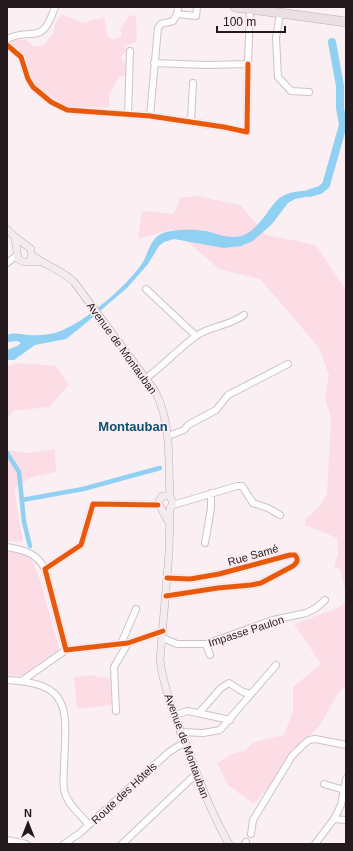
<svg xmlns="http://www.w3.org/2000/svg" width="353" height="851" font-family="Arial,sans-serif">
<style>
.green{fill:#fcdde6}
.water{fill:#8fd0f3}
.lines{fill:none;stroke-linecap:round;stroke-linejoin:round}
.canal{stroke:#8fd0f3;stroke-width:4.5}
.river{stroke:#8fd0f3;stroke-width:8}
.minor-casing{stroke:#cdc3c6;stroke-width:8}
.major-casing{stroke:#beadb3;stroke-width:8}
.highway-casing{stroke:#beadb3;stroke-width:10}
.minor{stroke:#fefdfd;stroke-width:6}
.major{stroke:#f3ebee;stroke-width:7}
.highway{stroke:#ecdfe3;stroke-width:9}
.cycleway-casing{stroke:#fdedf1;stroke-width:8}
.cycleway{stroke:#e8590c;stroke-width:5}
.labels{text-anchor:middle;stroke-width:3;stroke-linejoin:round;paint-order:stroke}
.street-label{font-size:11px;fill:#241a1d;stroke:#fdedf1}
.quarter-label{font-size:13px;font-weight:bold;fill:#0a516e;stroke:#fdedf1}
</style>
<rect width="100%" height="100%" fill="#faf0f3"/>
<!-- green -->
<path class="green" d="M62 14 83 23 104 17 108 37 114 40 122 36 120 29 129 16 136 15 137 42 124 46 126 51 120 58 128 67 126 76 119 77 109 95V107H67L33 83C26 61 29 57 7 44V40H26L34 46H43L54 32 55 24Z
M197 196 240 205 266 235 316 245 346 290V596L340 569 334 567 338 553 337 538 305 525V519L319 507 327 494 331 417 325 400 329 375 319 348 260 279 219 269 173 229 138 239 142 211 174 214 180 198Z
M20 363 56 366 69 385 49 407 13 411 7 420V366Z
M55 449 56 472 31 477 14 489 23 542 7 541V450L28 453Z
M7 551 30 555 40 580 60 651 26 676 7 675Z
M346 602V686L338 693 322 722 254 804 228 785 217 763 234 753 244 751 254 742 284 735 293 711V687L321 664 294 624 335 609Z
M96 675 97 677 110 678 112 705 77 709 74 677Z"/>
<!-- water -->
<path class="water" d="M320 190 316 195 295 199 288 203 272 224 253 241 241 246 224 248 174 239 164 242 159 246 148 264 127 288 80 328 66 339 35 345 14 360H7V350L17 346 21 343 17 341 7 342V335C15 332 20 334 28 335 44 336 57 334 71 326 91 316 132 281 143 262 149 252 150 238 163 233 174 229 193 229 205 231 219 234 232 241 246 234 263 225 270 204 281 197 292 190 307 191 320 190Z"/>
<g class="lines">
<!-- canal -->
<path class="canal" d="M7 453 19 472 24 522 30 546
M22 500 83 489 160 468"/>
<!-- river -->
<path class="river" d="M332 42 340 86V108L343 125
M310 193 320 190 326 185 343 125 346 122"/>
<!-- minor casing -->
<g class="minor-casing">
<path id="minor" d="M280 13 276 38 278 77 291 91 309 92
M177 14 196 16 197 7
M7 39C34 26 41 48 55 7
M7 45 21 57 28 79 33 87 51 102 67 110 150 116 224 127 247 132 248 64
M154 63 206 65 248 64 250 9
M128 115 130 51
M150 116 158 28 161 24 173 21 177 14 178 7
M191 121 193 83
M7 263 16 256
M146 289 196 336
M145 379C163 366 178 349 196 336 210 326 230 326 244 315
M168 436 184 430 188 425 216 410 228 395 288 364
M158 505 93 504 81 545 45 569 66 650 128 643 163 631
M173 505 237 486H242L253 503 268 508 280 515
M205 543 211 508V493
M7 547C24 550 37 553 45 569
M166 596 218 588 251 585 261 583 293 566C297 563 299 560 295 555H290L219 574 190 579 167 578
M163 638 177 644H206L273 620 306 613 316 608 325 600
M121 644 136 609
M206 644 210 655
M7 680C74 683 66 712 64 766 64 775 62 785 65 793 68 805 82 816 89 825
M23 680 66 650
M116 711 114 667 128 643
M199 713 221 688 229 683 243 692 251 694
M174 715 188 711 230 720
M180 732 203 733 220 730 276 665
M324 784 344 790
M334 819 346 820
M251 834 253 820 292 756 303 745 309 740 315 739 346 745
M7 840 26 844
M64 844 80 833 169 752 185 742
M122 844 196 774
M245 844 246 842
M315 844 334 819 341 805 346 779"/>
</g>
<!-- major casing -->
<g class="major-casing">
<path id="major" d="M7 229 15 237 31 249V259
M15 237 18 259 24 262H40
M32 255C46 266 62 270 74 282L155 391C172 424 168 460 170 496L173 503 170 509 169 553 160 660C164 689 174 715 185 742 198 777 210 811 229 844
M170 496H162L158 503 170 524"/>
</g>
<!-- highway casing -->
<g class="highway-casing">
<path id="highway" d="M235 7 346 22"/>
</g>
<!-- minor -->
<use href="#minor" class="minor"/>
<!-- major -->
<use href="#major" class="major"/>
<!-- highway -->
<use href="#highway" class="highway"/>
<!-- cycleway casing -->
<g class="cycleway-casing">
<path id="cycleway" d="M7 45 21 57 28 79 33 87 51 102 67 110 150 116 224 127 247 132 248 64
M158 505 93 504 81 545 45 569 66 650 128 643 163 631
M166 596 218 588 251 585 261 583 293 566C297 563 299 560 295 555H290L219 574 190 579 167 578"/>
</g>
<!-- cycleway -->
<use href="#cycleway" class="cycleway"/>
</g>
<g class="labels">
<!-- street labels -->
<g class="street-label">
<text transform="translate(122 348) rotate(54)" y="4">Avenue de Montauban</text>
<text transform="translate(253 555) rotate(-16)" y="4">Rue Samé</text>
<text transform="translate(246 631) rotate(-18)" y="4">Impasse Paulon</text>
<text transform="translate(187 746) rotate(70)" y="4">Avenue de Montauban</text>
<text transform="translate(124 793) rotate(-43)" y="4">Route des Hôtels</text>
</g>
<!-- quarter labels -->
<g class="quarter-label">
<text x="133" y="431">Montauban</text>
</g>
</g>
<!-- border -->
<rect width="353" height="851" fill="none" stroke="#241a1d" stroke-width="16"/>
<!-- north arrow -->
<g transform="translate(28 823)" stroke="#fdedf1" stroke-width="3" paint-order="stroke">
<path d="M0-3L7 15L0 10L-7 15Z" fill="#241a1d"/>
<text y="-6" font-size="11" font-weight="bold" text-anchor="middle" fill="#241a1d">N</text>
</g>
<!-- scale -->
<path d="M217 26v6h68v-6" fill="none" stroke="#241a1d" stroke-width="2"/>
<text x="223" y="26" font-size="12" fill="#241a1d" stroke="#fdedf1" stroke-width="3" paint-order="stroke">100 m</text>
</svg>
